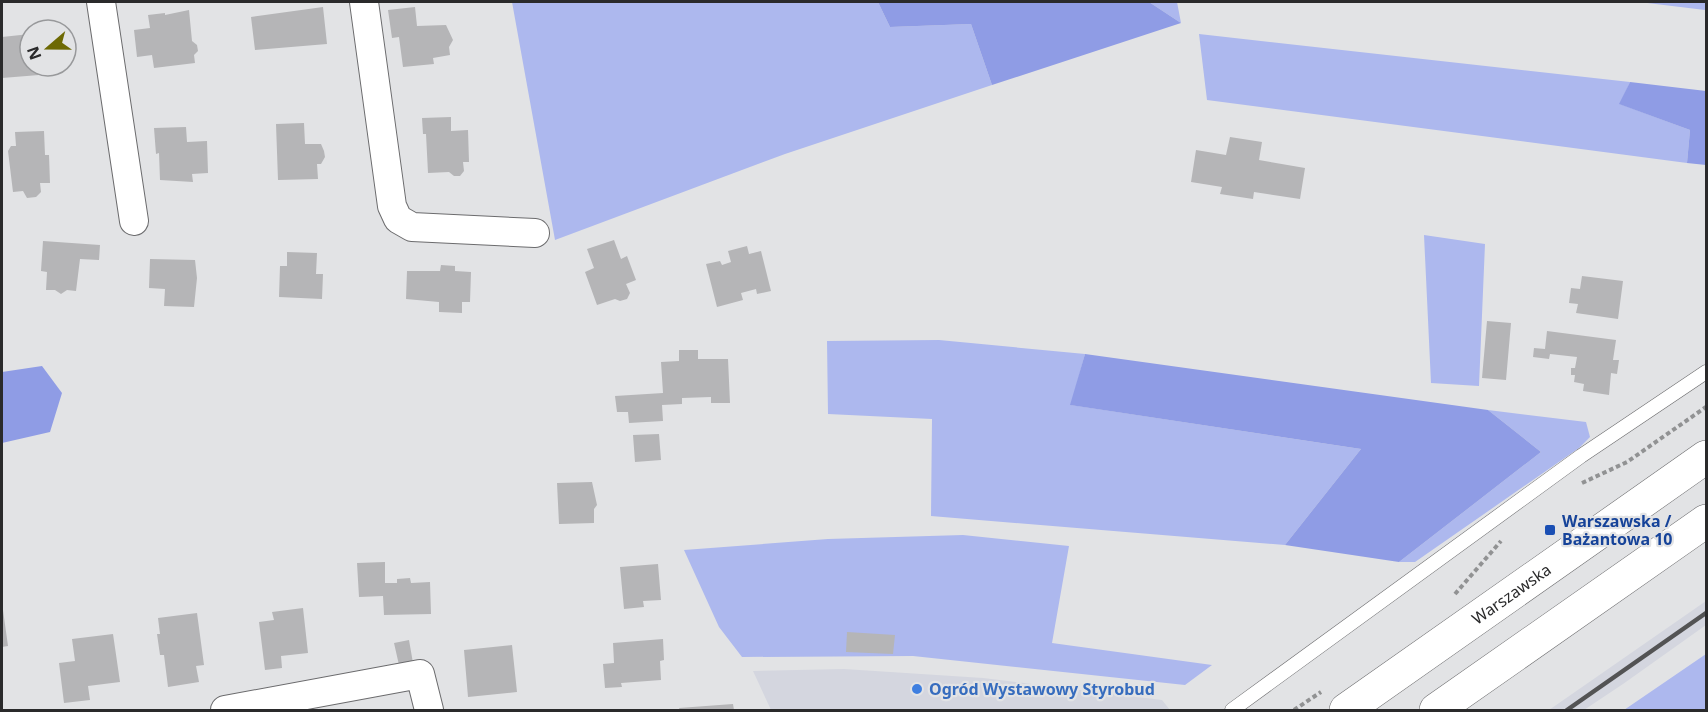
<svg xmlns="http://www.w3.org/2000/svg" width="1708" height="712" font-family="'Noto Sans',sans-serif">
<style>
.built{fill:#d4d6df}
.green{fill:#adb8ee}
.forest{fill:#8f9ce5}
.building{fill:#b5b5b7}
.lines{fill:none;stroke-linecap:round;stroke-linejoin:round}
.lane-casing{stroke:#6b6b6d;stroke-width:15}
.street-casing{stroke:#6b6b6d;stroke-width:30}
.secondary-casing{stroke:#6b6b6d;stroke-width:34}
.path{stroke:#919293;stroke-width:4;stroke-dasharray:4.5 3;stroke-linecap:butt}
.lane{stroke:#fff;stroke-width:14}
.street{stroke:#fff;stroke-width:28}
.secondary{stroke:#fff;stroke-width:33}
.rail{stroke:#535354;stroke-width:4.5}
.transit-dot{fill:#1a4fb4;stroke:#e2e3e5;stroke-width:2}
.shop-dot{fill:#3f7fe0;stroke:#e2e3e5;stroke-width:2}
.labels{text-anchor:middle;stroke-width:4.5;stroke-linejoin:round;paint-order:stroke}
.transit-label{font-size:16px;font-weight:bold;fill:#164399;stroke:#e2e3e5;text-anchor:start}
.street-label{font-size:16px;fill:#2a2a2b;stroke:#e2e3e5}
.shop-label{font-size:16px;font-weight:bold;fill:#366cbe;stroke:#e2e3e5;text-anchor:start}
</style>
<rect width="100%" height="100%" fill="#e2e3e5"/>
<!-- built -->
<path class="built" d="M1706 601V625L1623 684 1584 710H1549Z
M844 669 983 678 1162 700 1170 710H771L753 671Z"/>
<!-- green -->
<path class="green" d="M512 2H878L890 27 971 24 992 85 785 154 555 240Z
M1149 2H1177L1181 23Z
M1639 2H1706V10H1705Z
M1199 34 1630 82 1620 104 1690 130 1687 163 1207 100Z
M1424 235 1485 244 1479 386 1431 383Z
M939 340 1085 354 1071 405 1361 449 1285 545 931 516 932 419 828 414 827 341Z
M1488 410 1586 422 1590 437 1579 448 1415 562H1399L1541 452Z
M963 535 1069 546 1052 643 1212 665 1185 685 913 656 742 657 719 627 684 550 828 539Z
M1706 654V710H1624Z"/>
<!-- forest -->
<path class="forest" d="M878 2H1149L1181 23 992 85 971 24 890 27Z
M1630 82 1706 91V165L1687 163 1690 130 1619 104Z
M1085 354 1488 410 1541 452 1399 562 1285 545 1361 449 1070 405Z
M42 366 62 393 50 432 2 443V372Z"/>
<!-- building -->
<path class="building" d="M323 7 327 44 255 50 251 17Z
M415 7 417 26 446 25 453 40 449 47 450 55 433 58 434 64 403 67 399 37 392 38 388 10Z
M189 10 192 41 197 45 198 51 194 55 195 63 154 68 152 55 137 57 134 30 150 28 148 15 165 13V15Z
M30 34V66H38L39 75 2 78V37Z
M451 117V131L468 130 469 162H463L464 171 460 176H454L449 172 428 173 426 134H423L422 118Z
M304 123 305 144H321L324 151 325 157 321 164H317L318 179 278 180 276 124Z
M186 127 187 142 207 141 208 173 192 174 193 182 160 180 159 153 156 154 154 128Z
M44 131 45 155H49L50 183H40L41 192 36 197 27 198 23 191 13 192 8 151 11 146H16L15 132Z
M1230 137 1262 142 1259 160 1305 168 1300 199 1254 192 1253 199 1220 194 1222 187 1191 182 1196 150 1226 155Z
M614 240 621 259 627 256 636 280 626 284 630 293 627 299 620 301 615 299 597 305 585 272 594 268 587 249Z
M43 241 100 245 99 260 80 259 76 291 67 290 61 294 55 290H46L47 272 41 271Z
M747 246 749 254 761 251 771 291 757 294 756 289 741 293 743 300 717 307 706 264 720 261 722 265 731 262 728 251Z
M287 252 317 253 316 274H323L322 299 279 297 280 266H287Z
M150 259 195 260 197 278 194 307 164 306 165 289 149 288Z
M441 265 455 266V271L471 272 470 302H462V313L439 312V302L406 299 407 271H440Z
M1582 276 1623 281 1618 319 1576 313 1578 304 1569 303 1571 288 1580 289Z
M1487 321 1511 323 1506 380 1482 378Z
M1547 331 1616 340 1613 360H1619L1617 374 1611 373 1609 395 1583 391 1584 384 1574 382 1575 375H1571V368H1575L1577 357 1550 354 1549 359 1533 357 1534 348 1545 349Z
M679 350H698V359H728L730 403H711V397L682 398V404L662 405 663 421 629 423 628 412H617L615 396 663 393 661 362 679 361Z
M659 434 661 460 635 462 633 435Z
M592 482 597 505 594 509V523L559 524 557 483Z
M385 562V583H397V579L410 578 411 583 430 582 431 614 384 615 383 596 359 597 357 563Z
M658 564 661 600 643 601 644 607 624 609 620 567Z
M303 608 308 653 281 656 282 668 265 670 259 622 274 620 272 612Z
M3 610 8 646 2 647V611Z
M197 613 204 665 196 666 199 682 168 687 164 655H160L157 634H160L158 618Z
M847 632 895 635 893 654 846 652Z
M113 634 120 682 88 686 90 700 64 703 59 663 75 661 72 639Z
M663 639 664 660 660 661 661 680 621 683 622 687 605 688 603 664 614 663 613 643Z
M409 640 413 663 399 665 394 643Z
M512 645 517 692 468 697 464 650Z
M733 704 734 710H680L679 708Z"/>
<g class="lines">
<!-- lane casing -->
<g class="lane-casing">
<path id="lane" d="M1232 710 1581 456 1706 372"/>
</g>
<!-- street casing -->
<g class="street-casing">
<path id="street" d="M101 2 134 221
M364 2 392 206 398 219 412 227 535 233
M225 710 420 674 429 710"/>
</g>
<!-- secondary casing -->
<g class="secondary-casing">
<g id="secondary">
<path id="s1" d="M1346 710 1706 457"/>
<path d="M1436 710 1706 521"/>
</g>
</g>
<!-- path -->
<path class="path" d="M1582 483 1627 462 1706 407
M1455 594 1501 541
M1294 710 1321 692"/>
<!-- lane -->
<use href="#lane" class="lane"/>
<!-- street -->
<use href="#street" class="street"/>
<!-- secondary -->
<use href="#secondary" class="secondary"/>
<!-- rail -->
<path class="rail" d="M1567 710 1706 613"/>
</g>
<!-- markers -->
<rect class="transit-dot" x="1544" y="524" width="12" height="12" rx="3"/>
<circle class="shop-dot" cx="917" cy="689" r="6"/>
<g class="labels">
<!-- transit labels -->
<g class="transit-label">
<text x="1562" y="527">Warszawska /<tspan x="1562" dy="18">Bażantowa 10</tspan></text>
</g>
<!-- street labels -->
<g class="street-label">
<text dy="6" stroke="none"><textPath href="#s1" startOffset="202">Warszawska</textPath></text>
</g>
<!-- shop labels -->
<g class="shop-label">
<text x="929" y="695">Ogród Wystawowy Styrobud</text>
</g>
</g>
<!-- border -->
<rect width="1708" height="712" fill="none" stroke="#2a2a2b" stroke-width="6"/>
<!-- north arrow -->
<g transform="translate(48 48) rotate(250)"><circle r="28" fill="#e2e3e5" stroke="#98999b" stroke-width="1.5"/>
<path d="M0-4.5L10 22L0 15L-10 22Z" fill="#6d6903"/>
<text y="-9" font-size="16" font-weight="bold" text-anchor="middle" fill="#2a2a2b">N</text>
</g>
</svg>
